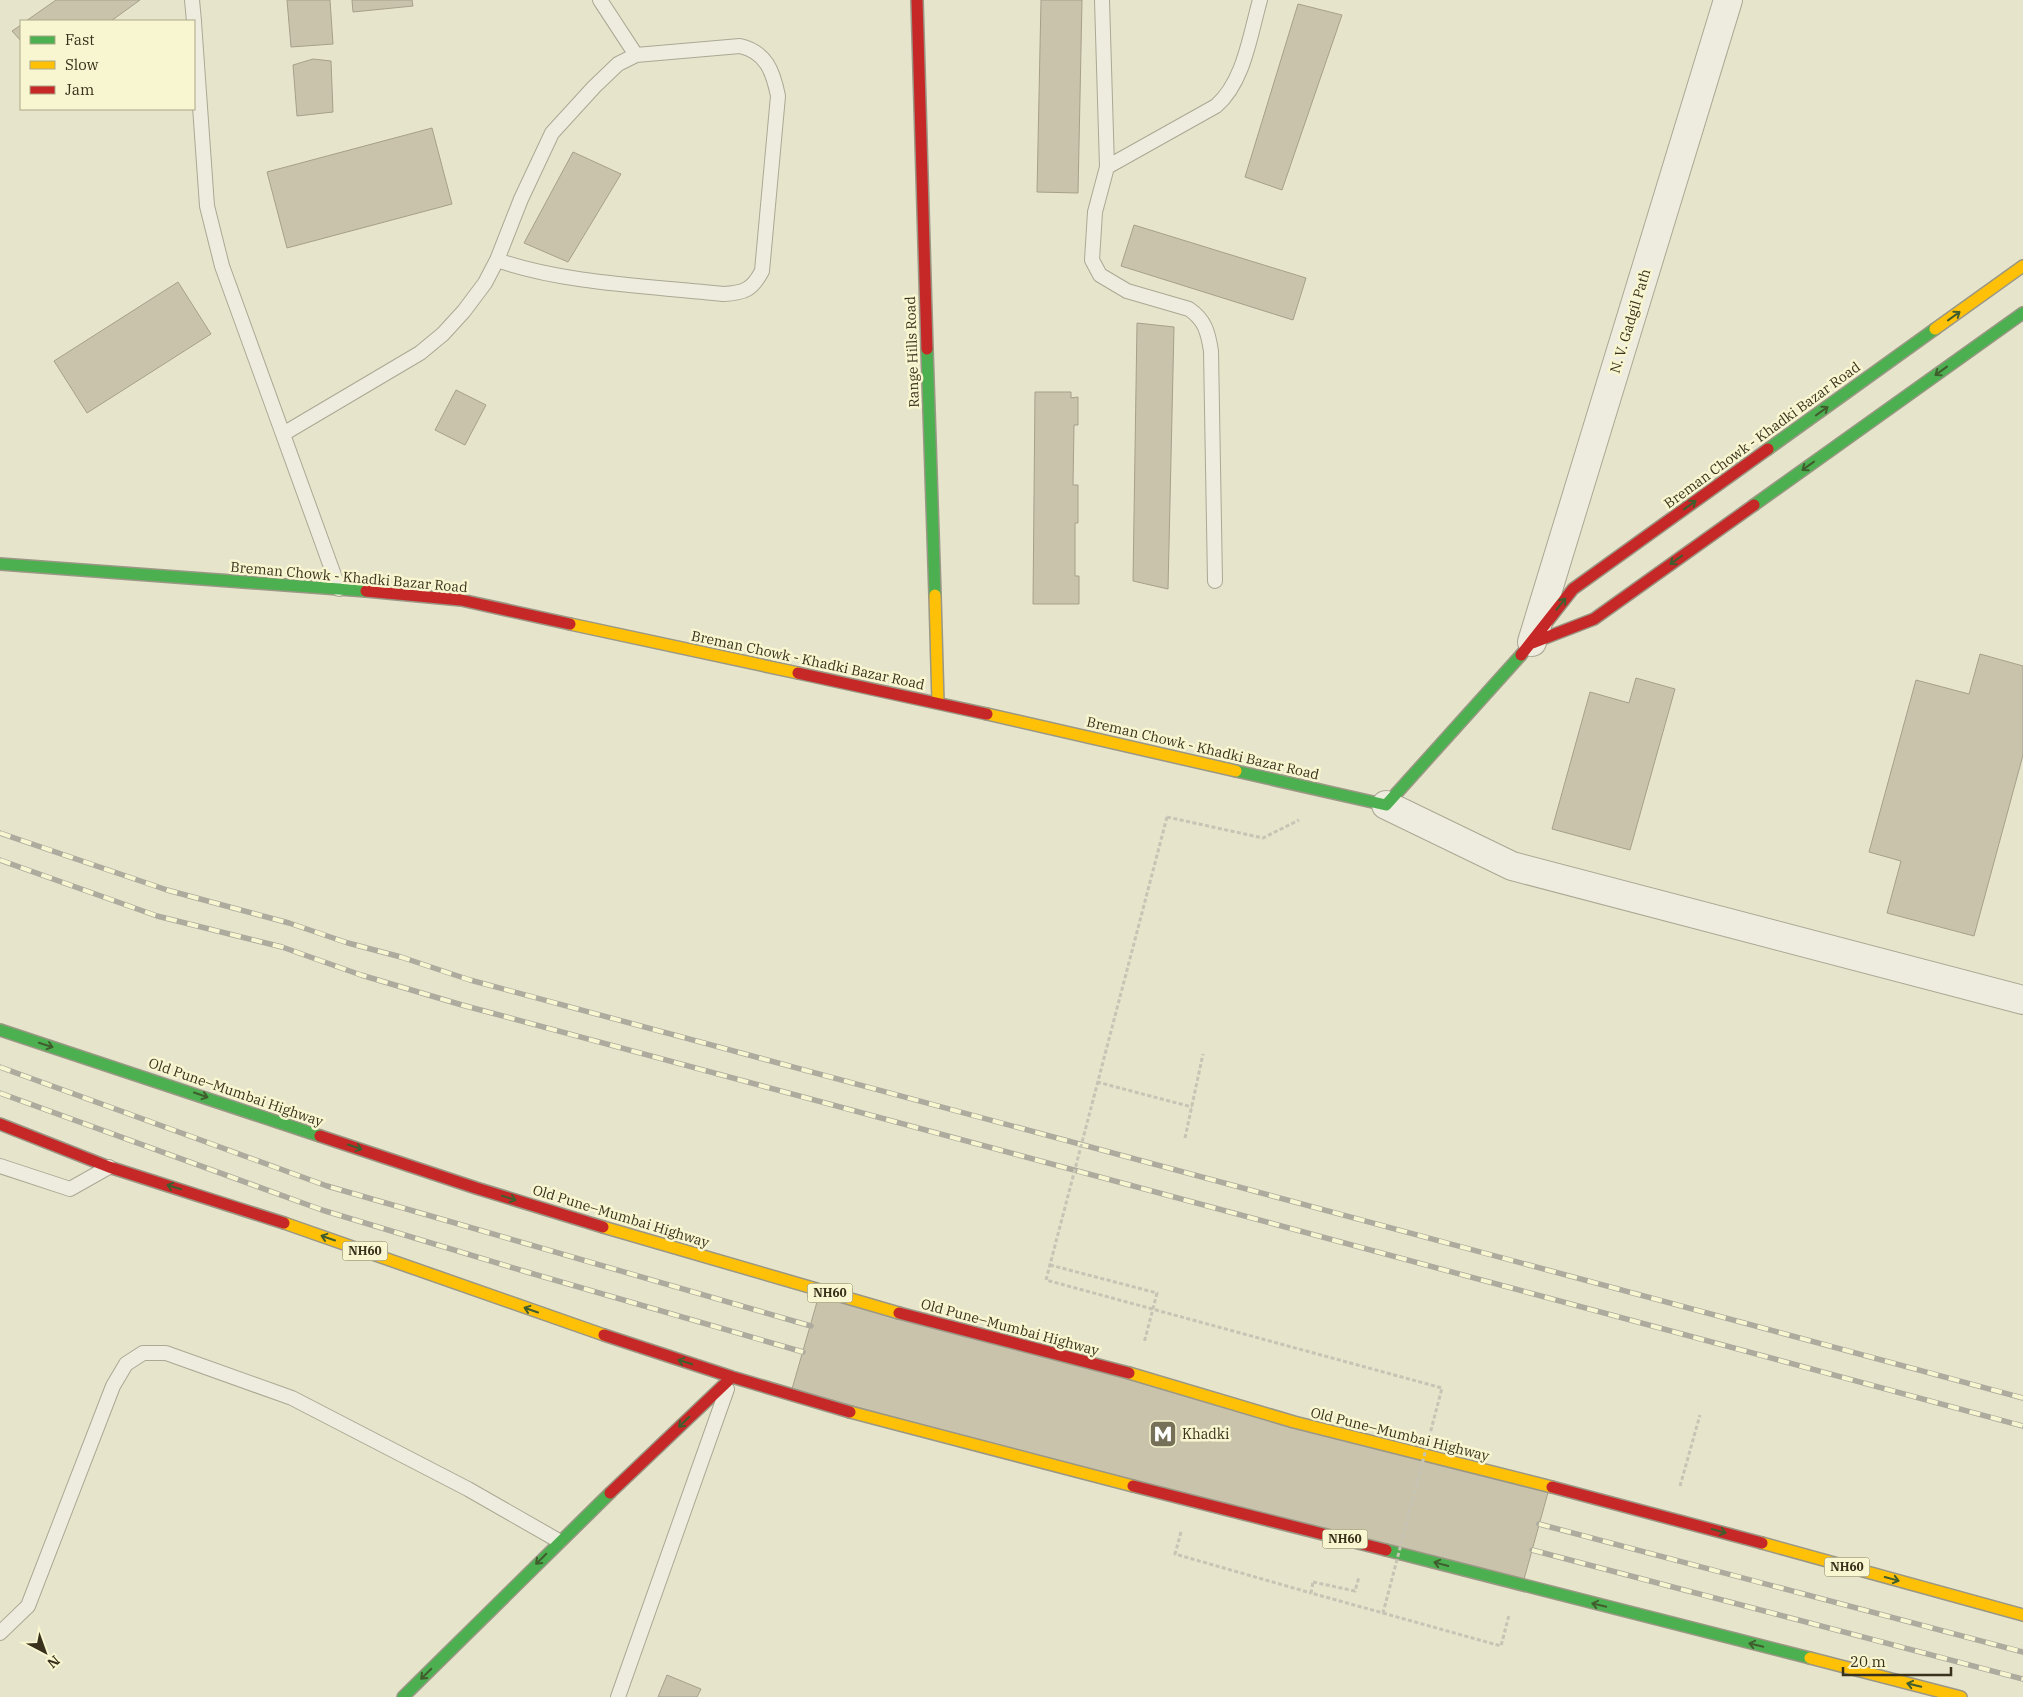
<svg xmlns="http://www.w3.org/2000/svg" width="2023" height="1697" font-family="'IBM Plex Serif',serif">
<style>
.building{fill:#cac3ac;stroke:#a69f8a}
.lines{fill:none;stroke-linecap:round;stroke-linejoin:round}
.lane-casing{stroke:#aba894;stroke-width:16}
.street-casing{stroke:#aba894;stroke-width:30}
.fast-casing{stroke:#9a9785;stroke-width:14}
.slow-casing{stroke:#9a9785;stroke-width:14}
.jam-casing{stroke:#9a9785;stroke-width:14}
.path{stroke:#c6c4b4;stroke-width:3;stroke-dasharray:4 2.5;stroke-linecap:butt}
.lane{stroke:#edecde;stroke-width:14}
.street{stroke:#edecde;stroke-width:28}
.fast{stroke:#4caf50;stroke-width:11}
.slow{stroke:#ffc107;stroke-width:11}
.jam{stroke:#c62828;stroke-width:11}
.rail-casing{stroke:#acab9e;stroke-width:5.5}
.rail{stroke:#f8f6d0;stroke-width:4;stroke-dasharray:11;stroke-linecap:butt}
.path-bridge{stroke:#c6c4b4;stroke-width:3;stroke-dasharray:4 2.5;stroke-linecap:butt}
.oneway{stroke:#405d2e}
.labels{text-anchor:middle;stroke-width:5;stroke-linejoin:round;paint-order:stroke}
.shield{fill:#f8f6d0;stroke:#736c52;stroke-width:1}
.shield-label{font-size:12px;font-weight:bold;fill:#3a311c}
.street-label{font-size:14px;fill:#3a311c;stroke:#f8f6d0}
.poi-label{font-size:14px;fill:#3a311c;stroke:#f8f6d0;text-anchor:start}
</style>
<rect width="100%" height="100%" fill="#e6e4cb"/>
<!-- building -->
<path class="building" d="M56 0H140L111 21H26Z
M287 0H330L333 44 291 47Z
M352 0H412L413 6 353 12Z
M1041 0H1082L1078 193 1037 192Z
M1298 4 1342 15 1282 190 1245 177Z
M21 25V41L12 31Z
M313 59 331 61 333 112 297 116 293 65Z
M432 128 452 204 287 248 267 172Z
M573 152 621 174 568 262 524 243Z
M1134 225 1306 278 1293 320 1121 266Z
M178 282 211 334 87 413 54 361Z
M1137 323 1174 327 1168 589 1133 581Z
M456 390 486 405 465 445 435 430Z
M1035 392H1071V398L1078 397V425H1074L1073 485H1078V523H1075V576H1079V604H1033Z
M1980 654 2023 666V755L1974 936 1887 913 1901 861 1869 852 1916 680 1969 694Z
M1636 678 1675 689 1630 850 1552 829 1590 692 1629 703Z
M821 1288 1549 1489 1521 1590 792 1389Z
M667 1675 701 1689 697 1697H658Z"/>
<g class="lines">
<!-- lane casing -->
<g class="lane-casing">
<path id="lane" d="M192 0 194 21
M600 0 636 55
M1102 0 1107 167 1095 212 1092 260 1100 275 1127 291 1189 309C1205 320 1208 332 1211 351L1215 581
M194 22 207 206 222 266 339 589
M1107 167 1216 106C1244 82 1250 35 1260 0
M283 434 420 353 443 334 464 311 485 283 497 260 521 199 552 133 594 87 618 64 636 55 740 46C766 52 773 71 778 96L762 271C752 290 744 293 723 294 652 286 565 284 497 260
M0 1166 70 1189 109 1167
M0 1633 28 1606 113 1386 126 1364 143 1353H166L292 1398 468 1489 559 1541
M618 1697 727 1389"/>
</g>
<!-- street casing -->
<g class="street-casing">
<path id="street" d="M1532 642 1728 0
M1386 805 1512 866 2023 1000"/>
</g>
<!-- fast casing -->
<g class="fast-casing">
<path id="fast" d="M927 349 935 595
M1768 449 1935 329
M1754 505 2023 313
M0 564 366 591
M1236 771 1386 805 1521 655
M0 1030 320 1136
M1386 1550 1810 1658
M403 1697 610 1493"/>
</g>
<!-- slow casing -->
<g class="slow-casing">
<path id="slow" d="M1935 329 2023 266
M935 595 938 703
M570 624 798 673
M987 714 1236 771
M284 1223 604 1335
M603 1227 899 1313
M1129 1373 1294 1422 1552 1487
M850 1412 1133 1486
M1762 1543 2023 1615
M1810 1658 1961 1697"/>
</g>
<!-- jam casing -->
<g class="jam-casing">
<path id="jam" d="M917 0 927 349
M366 591 461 600 570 624
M1532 643 1594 619 1754 505
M1521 655 1573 589 1768 449
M798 673 987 714
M0 1124 109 1167 284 1223
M320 1136 476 1188 603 1227
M899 1313 1129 1373
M604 1335 732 1377 850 1412
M1133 1486 1386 1550
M1552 1487 1762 1543
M610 1493 732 1377"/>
</g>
<!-- path -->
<path class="path" d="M1167 817 1263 838 1299 820
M1097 1082 1192 1107
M1185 1138 1203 1054
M1050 1265 1157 1293 1144 1343
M1680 1486 1700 1415
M1181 1532 1175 1554 1311 1593
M1313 1582 1355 1591 1359 1577
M1383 1613 1501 1646 1509 1615"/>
<!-- lane -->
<use href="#lane" class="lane"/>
<!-- street -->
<use href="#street" class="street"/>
<!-- fast -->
<use href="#fast" class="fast"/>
<!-- slow -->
<use href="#slow" class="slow"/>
<!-- jam -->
<use href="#jam" class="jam"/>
<!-- rail casing -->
<g class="rail-casing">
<path id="rail" d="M0 833 167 890 289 923 348 943 401 957 470 980 2023 1398
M0 860 157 916 282 947 361 975 462 1005 2023 1426
M0 1067 327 1186 811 1326
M0 1093 322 1210 527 1272 803 1352
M1539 1524 2023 1652
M1532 1550 2023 1679"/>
</g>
<!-- rail -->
<use href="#rail" class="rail"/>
<!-- path-bridge -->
<path class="path-bridge" d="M1167 817 1046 1280 1442 1388 1383 1613 1311 1593 1313 1582"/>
</g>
<!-- one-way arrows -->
<defs><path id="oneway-shaft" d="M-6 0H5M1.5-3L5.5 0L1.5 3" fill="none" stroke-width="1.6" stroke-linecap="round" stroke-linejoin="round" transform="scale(1.25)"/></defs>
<g class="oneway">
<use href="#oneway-shaft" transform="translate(1954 316) rotate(-36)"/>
<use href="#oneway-shaft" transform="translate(1941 371) rotate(144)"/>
<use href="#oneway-shaft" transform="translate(1822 411) rotate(-36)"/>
<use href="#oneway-shaft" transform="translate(1808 466) rotate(144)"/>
<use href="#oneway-shaft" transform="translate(1690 505) rotate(-36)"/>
<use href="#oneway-shaft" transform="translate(1676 560) rotate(144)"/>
<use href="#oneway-shaft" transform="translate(1561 604) rotate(-52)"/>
<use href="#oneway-shaft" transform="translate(46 1045) rotate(18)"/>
<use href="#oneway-shaft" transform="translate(201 1095) rotate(19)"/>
<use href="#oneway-shaft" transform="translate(355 1147) rotate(19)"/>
<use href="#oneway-shaft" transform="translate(174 1187) rotate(-163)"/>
<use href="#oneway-shaft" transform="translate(509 1198) rotate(17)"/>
<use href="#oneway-shaft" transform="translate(328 1238) rotate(-161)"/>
<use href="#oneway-shaft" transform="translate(531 1310) rotate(-161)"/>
<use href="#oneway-shaft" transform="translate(685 1362) rotate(-162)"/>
<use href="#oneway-shaft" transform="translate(684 1422) rotate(136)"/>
<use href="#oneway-shaft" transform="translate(1719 1531) rotate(15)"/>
<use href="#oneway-shaft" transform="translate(541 1559) rotate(135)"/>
<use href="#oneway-shaft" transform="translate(1441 1564) rotate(-165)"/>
<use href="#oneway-shaft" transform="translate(1892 1579) rotate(15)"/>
<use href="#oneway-shaft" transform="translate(1599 1605) rotate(-166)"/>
<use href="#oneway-shaft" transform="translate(1756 1645) rotate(-166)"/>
<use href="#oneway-shaft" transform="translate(426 1674) rotate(135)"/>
<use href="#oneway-shaft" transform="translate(1914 1685) rotate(-166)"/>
</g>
<!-- icons -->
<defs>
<g id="metro-square" transform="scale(1.4375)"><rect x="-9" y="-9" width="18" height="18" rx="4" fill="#767059" stroke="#f8f6d0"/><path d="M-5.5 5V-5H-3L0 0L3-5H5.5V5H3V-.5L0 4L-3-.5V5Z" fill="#fff"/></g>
</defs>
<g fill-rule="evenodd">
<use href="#metro-square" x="1163" y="1434"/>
</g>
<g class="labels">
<!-- shield labels -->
<g class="shield">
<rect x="342.5" y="1241.5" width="45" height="19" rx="4"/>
<rect x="807.5" y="1283.5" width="45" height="19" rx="4"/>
<rect x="1322.5" y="1529.5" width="45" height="19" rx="4"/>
<rect x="1824.5" y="1557.5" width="45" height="19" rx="4"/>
</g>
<g class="shield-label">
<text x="365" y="1255">NH60</text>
<text x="830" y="1297">NH60</text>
<text x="1345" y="1543">NH60</text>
<text x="1847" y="1571">NH60</text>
</g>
<!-- street labels -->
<g class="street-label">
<text transform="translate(1630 321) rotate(-73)" y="5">N. V. Gadgil Path</text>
<text transform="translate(912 352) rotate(-92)" y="5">Range Hills Road</text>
<text transform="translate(1762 435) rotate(-36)" y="5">Breman Chowk - Khadki Bazar Road</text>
<text transform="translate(349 577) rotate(5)" y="5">Breman Chowk - Khadki Bazar Road</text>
<text transform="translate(808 660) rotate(12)" y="5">Breman Chowk - Khadki Bazar Road</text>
<text transform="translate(1203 748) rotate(13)" y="5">Breman Chowk - Khadki Bazar Road</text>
<text transform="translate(236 1092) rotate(19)" y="5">Old Pune–Mumbai Highway</text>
<text transform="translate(621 1216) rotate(17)" y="5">Old Pune–Mumbai Highway</text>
<text transform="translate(1010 1327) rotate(15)" y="5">Old Pune–Mumbai Highway</text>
<text transform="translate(1400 1434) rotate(14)" y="5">Old Pune–Mumbai Highway</text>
</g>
<!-- poi labels -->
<g class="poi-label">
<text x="1182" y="1439">Khadki</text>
</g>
</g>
<!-- legend -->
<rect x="20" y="20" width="175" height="90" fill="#f8f6d0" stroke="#aca788"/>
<rect x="30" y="36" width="25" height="8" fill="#4caf50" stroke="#aca788"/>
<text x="65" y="45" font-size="15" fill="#3a311c">Fast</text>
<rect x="30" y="61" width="25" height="8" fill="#ffc107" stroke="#aca788"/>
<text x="65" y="70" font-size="15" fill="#3a311c">Slow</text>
<rect x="30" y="86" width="25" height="8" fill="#c62828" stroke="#aca788"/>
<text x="65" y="95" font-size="15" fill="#3a311c">Jam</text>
<!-- north arrow -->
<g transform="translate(45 1652) rotate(139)" stroke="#f8f6d0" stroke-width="4" paint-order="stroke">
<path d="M0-4L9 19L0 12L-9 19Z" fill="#3a311c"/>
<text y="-8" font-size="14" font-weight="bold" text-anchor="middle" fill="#3a311c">N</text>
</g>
<!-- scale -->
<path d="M1843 1667v8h108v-8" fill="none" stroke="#3a311c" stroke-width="2.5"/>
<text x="1850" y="1667" font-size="15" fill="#3a311c" stroke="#f8f6d0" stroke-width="4" paint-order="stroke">20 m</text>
</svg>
